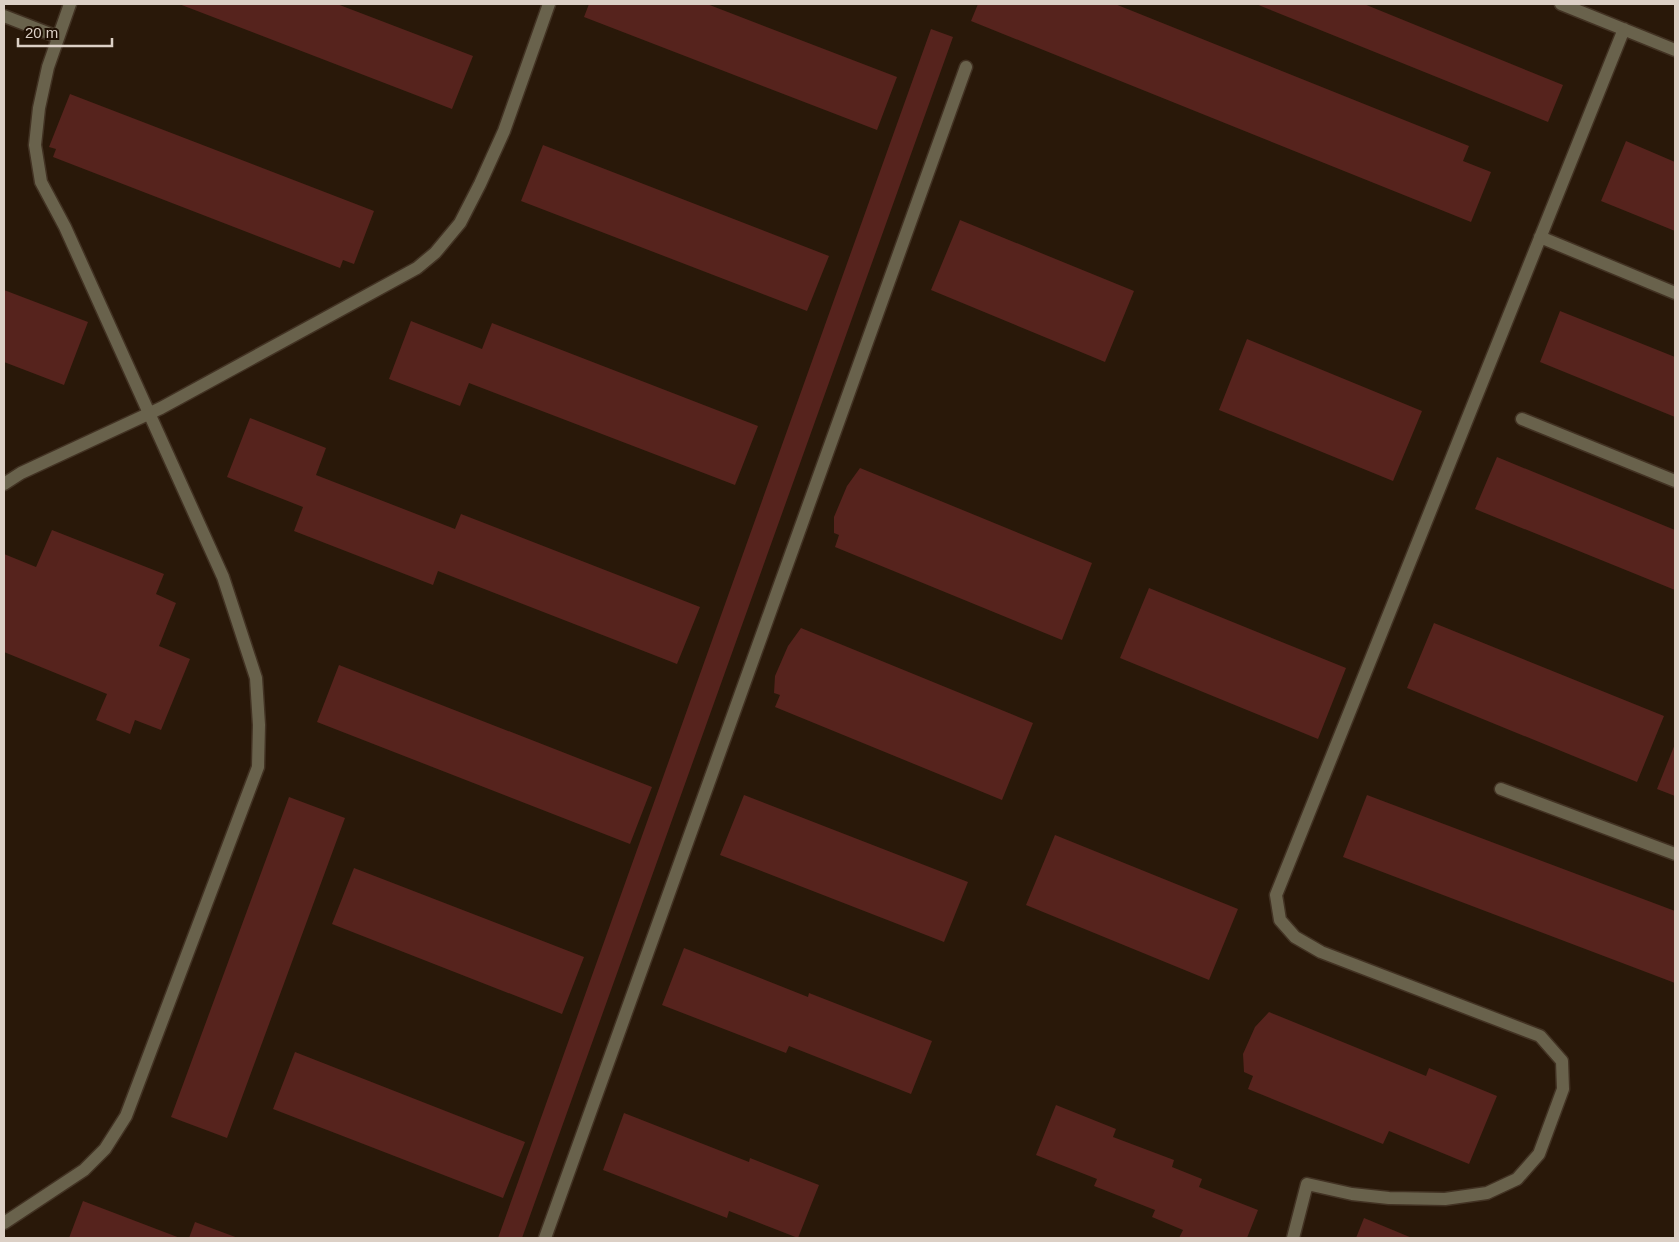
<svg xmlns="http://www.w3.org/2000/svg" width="1679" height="1242" font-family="Arial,sans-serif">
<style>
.building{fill:#56231d}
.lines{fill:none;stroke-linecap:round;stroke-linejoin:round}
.minor-casing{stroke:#423223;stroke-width:15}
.minor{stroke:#69624c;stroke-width:12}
</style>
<rect width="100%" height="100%" fill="#291809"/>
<!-- building -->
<path class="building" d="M179 4H337L473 56 452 109Z
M589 4H707L897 77 877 130 584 17Z
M978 4H1115L1469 146 1463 161 1491 172 1471 222 971 21Z
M1256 4H1364L1563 85 1548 122Z
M931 29 953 37 522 1238H498Z
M70 94 374 211 354 264 343 260 340 268 53 157 56 149 49 147Z
M1626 141 1675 162V231L1601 201Z
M543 145 829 256 807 311 521 201Z
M960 220 1134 291 1105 362 931 290Z
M4 290 88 322 64 385 4 362Z
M1560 311 1675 357V417L1540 362Z
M411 321 482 349 492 323 758 426 735 485 469 383 460 406 389 379Z
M1247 339 1422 411 1393 481 1219 410Z
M250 418 326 448 316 475 455 529 461 514 700 607 677 664 438 571 433 585 294 531 303 507 227 477Z
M1497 457 1675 530V590L1475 509Z
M860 468 1092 563 1062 640 835 547 839 535 834 533V517L847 486Z
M52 530 164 574 156 594 176 603 159 646 190 659 161 730 135 720 130 734 96 720 107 694 4 652V554L36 567Z
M1149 588 1346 668 1318 739 1120 658Z
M1434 623 1664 716 1637 782 1407 688Z
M801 628 1033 723 1002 800 775 707 780 695 774 693 775 676 788 646Z
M339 665 652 787 630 844 317 722Z
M1675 744V796L1657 789Z
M744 795 968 882 944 942 720 855Z
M1367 795 1675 911V983L1343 857Z
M289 797 345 818 227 1138 171 1117Z
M1055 835 1238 909 1209 980 1026 905Z
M354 868 584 957 562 1014 332 924Z
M684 948 808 997 809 993 932 1041 911 1094 789 1046 786 1053 662 1005Z
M1269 1012 1426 1076 1429 1068 1497 1096 1469 1164 1389 1131 1383 1144 1248 1089 1253 1076 1244 1072 1243 1054 1255 1027Z
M295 1052 525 1142 503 1198 273 1109Z
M1056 1105 1116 1129 1113 1137 1174 1160 1172 1167 1202 1179 1199 1187 1258 1210 1247 1238H1179L1183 1230 1152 1217 1155 1210 1094 1186 1097 1179 1036 1155Z
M624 1113 749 1162 750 1158 819 1185 798 1238 729 1211 727 1218 603 1170Z
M83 1201 180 1238H69Z
M1364 1218 1412 1238H1356Z
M195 1222 238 1238H189Z"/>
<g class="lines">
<!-- minor casing -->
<g class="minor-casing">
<path id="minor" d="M1561 4 1675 50
M4 16 58 37
M1540 237 1675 293
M1522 419 1675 481
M4 484 21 473 161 408 417 268 435 253 460 223 480 184 504 131 549 4
M1501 789 1675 854
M4 1223 84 1170 105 1149 126 1116 258 767 259 725 256 678 223 577 65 227 41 182 35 145 39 108 48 67 70 4
M545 1238 966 67
M1293 1238 1307 1184 1352 1194 1389 1198 1445 1199 1487 1193 1517 1179 1539 1154 1563 1089 1562 1061 1540 1036 1321 952 1295 937 1280 920 1276 895 1624 29"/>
</g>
<!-- minor -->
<use href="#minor" class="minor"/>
</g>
<!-- border -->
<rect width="1679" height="1242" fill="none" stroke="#dcd0c6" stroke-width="10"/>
<!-- scale -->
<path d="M18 38v8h94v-8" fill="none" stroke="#dcd0c6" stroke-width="2.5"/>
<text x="25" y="38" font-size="15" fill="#dcd0c6" stroke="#1f0f02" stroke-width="4" paint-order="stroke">20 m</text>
</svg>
